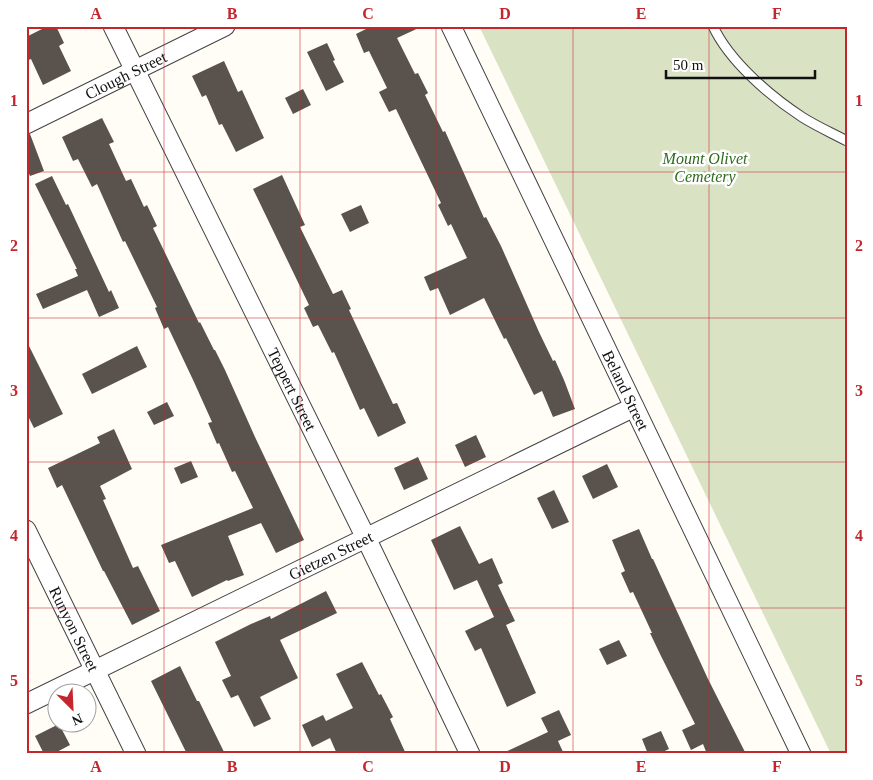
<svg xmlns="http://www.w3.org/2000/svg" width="873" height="780" font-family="Georgia,serif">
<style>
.cemetery{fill:#d9e3c4}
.building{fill:#5a524d}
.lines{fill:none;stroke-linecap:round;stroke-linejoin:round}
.lane-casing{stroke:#444;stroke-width:11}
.street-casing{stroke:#444;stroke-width:21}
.lane{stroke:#fff;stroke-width:9}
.street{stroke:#fff;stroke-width:19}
.grid{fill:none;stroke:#c4262e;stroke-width:1;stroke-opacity:0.55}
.labels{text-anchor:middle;stroke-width:5;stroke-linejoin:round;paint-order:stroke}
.street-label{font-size:16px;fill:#111;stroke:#fff}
.park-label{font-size:16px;font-style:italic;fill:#2f6b1f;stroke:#fff}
.neatline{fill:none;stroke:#c4262e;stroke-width:2}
.grid-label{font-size:16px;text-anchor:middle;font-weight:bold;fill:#c4262e}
</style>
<rect width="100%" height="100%" fill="#fffdf5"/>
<!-- cemetery -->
<path class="cemetery" d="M479 26H847V754H831Z"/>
<!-- building -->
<path class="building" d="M48 26H56L64 43 59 46 71 71 43 85 31 59 26 61V37Z
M372 26H423L397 38 415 74 418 73 428 93 425 95 443 132 445 131 484 218 486 217 501 246 539 332 553 361 555 360 564 380 575 409 553 417 542 391 534 395 506 338 504 339 484 298 450 315 438 288 430 291 424 277 467 258 451 224 448 226 438 205 441 203 396 109 389 112 379 92 387 88 369 51 364 53 356 34Z
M327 43 335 60 333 61 344 82 326 91 307 52Z
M224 61 238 92 242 90 264 138 236 152 222 124 219 125 206 95 202 97 192 76Z
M303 89 311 105 293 114 285 98Z
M102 118 114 142 109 144 126 181 131 179 144 207 147 205 157 226 153 228 199 323 200 322 214 350H215L225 370 255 437 304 540 276 553 261 523 228 536 244 575 228 581 227 580 192 597 175 561 169 563 161 545 253 508 235 471 232 472 219 443 217 444 208 423 212 422 194 382 168 327 164 329 155 308 157 307 125 241 123 242 97 184 92 187 78 159 73 161 62 137Z
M30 134 44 171 30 176 26 167V135Z
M282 175 305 225 300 227 333 294 342 290 351 309 349 310 393 404 397 403 406 423 378 437 364 408 360 410 334 352 332 353 318 325 313 327 304 308 309 305 253 189Z
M52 176 66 205 68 204 109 292 111 290 119 308 99 317 87 290 43 309 36 294 78 276 75 269H77L35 184Z
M361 205 369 223 350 232 341 214Z
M26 340 63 414 34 428 26 412Z
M137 346 147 367 92 394 82 374Z
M167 402 174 416 154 425 147 412Z
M114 429 132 469 100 486 106 499 103 500 133 568 138 566 160 611 132 625 104 571H103L62 485 57 488 48 468 100 443 97 437Z
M476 435 486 457 465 467 455 445Z
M418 457 428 479 404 490 394 468Z
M191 461 198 477 181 484 174 468Z
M607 464 618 487 593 499 582 476Z
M554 490 569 522 552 529 537 498Z
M460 526 479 564 492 558 503 583 498 585 515 621 506 625 536 693 507 707 481 648 475 651 465 631 494 617 477 580 454 590 431 540Z
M639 529 652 559H653L708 679 746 754H707L703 744 691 750 682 730 695 724 660 654 650 633H652L633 592 630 593 621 573 625 571 612 540Z
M326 591 337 613 280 640 298 678 260 697 271 719 254 727 238 695 231 698 222 680 231 676 215 642 251 624 270 616 271 619Z
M619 640 627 656 607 665 599 649Z
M362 662 379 695 381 694 393 717 390 719 406 754H337L330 738 312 747 302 725 323 715 326 721 353 708 336 674Z
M180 666 197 701H199L225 754H187L151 681Z
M559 710 571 735 558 741 564 754H501L548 732 541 718Z
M59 724 70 745 53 754H44L35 736Z
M661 731 669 749 658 754H648L642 739Z"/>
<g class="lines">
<!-- lane casing -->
<g class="lane-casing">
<path id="lane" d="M713 26C729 61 771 97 802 117 816 126 832 133 847 141"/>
</g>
<!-- street casing -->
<g class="street-casing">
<g id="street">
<path id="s1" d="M113 26 366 538 470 754"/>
<path id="s2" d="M451 26 801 754"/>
<path id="s3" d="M26 124 225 26"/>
<path id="s4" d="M26 530 136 754"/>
<path id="s5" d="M26 704 634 407"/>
</g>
</g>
<!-- lane -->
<use href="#lane" class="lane"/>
<!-- street -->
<use href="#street" class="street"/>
</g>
<!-- grid -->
<path class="grid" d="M164 26V754M300 26V754M436 26V754M573 26V754M709 26V754M26 172H847M26 318H847M26 462H847M26 608H847"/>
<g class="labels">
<!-- street labels -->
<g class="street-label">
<text dy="6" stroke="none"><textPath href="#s3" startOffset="111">Clough Street</textPath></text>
<text dy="6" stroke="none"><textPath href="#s1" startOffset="405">Teppert Street</textPath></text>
<text dy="6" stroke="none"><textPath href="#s2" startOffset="404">Beland Street</textPath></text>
<text dy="6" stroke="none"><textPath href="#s5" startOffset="339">Gietzen Street</textPath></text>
<text dy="6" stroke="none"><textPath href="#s4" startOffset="110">Runyon Street</textPath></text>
</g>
<!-- park labels -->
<g class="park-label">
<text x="705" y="164">Mount Olivet<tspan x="705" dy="18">Cemetery</tspan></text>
</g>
</g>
<!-- border -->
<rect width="873" height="780" fill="none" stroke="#ffffff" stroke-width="55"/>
<!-- north arrow -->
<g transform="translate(72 708) rotate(156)"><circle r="24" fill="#ffffff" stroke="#a0a0a0"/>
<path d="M0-4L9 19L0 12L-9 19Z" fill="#c4262e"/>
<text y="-8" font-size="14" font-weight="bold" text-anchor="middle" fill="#111111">N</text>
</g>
<!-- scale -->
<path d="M666 70v8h149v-8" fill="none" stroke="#111111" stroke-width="2.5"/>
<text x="673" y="70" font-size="15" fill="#111111" stroke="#ffffff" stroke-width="4" paint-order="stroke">50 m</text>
<rect x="28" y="28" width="818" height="724" class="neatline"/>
<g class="grid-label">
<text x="96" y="19">A</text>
<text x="232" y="19">B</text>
<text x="368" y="19">C</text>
<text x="505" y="19">D</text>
<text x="641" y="19">E</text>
<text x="777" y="19">F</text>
<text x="14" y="106">1</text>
<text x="859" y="106">1</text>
<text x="14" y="251">2</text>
<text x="859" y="251">2</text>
<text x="14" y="396">3</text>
<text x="859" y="396">3</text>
<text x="14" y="541">4</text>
<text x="859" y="541">4</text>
<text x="14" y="686">5</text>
<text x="859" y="686">5</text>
<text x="96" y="772">A</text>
<text x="232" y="772">B</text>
<text x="368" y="772">C</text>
<text x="505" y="772">D</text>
<text x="641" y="772">E</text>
<text x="777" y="772">F</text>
</g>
</svg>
